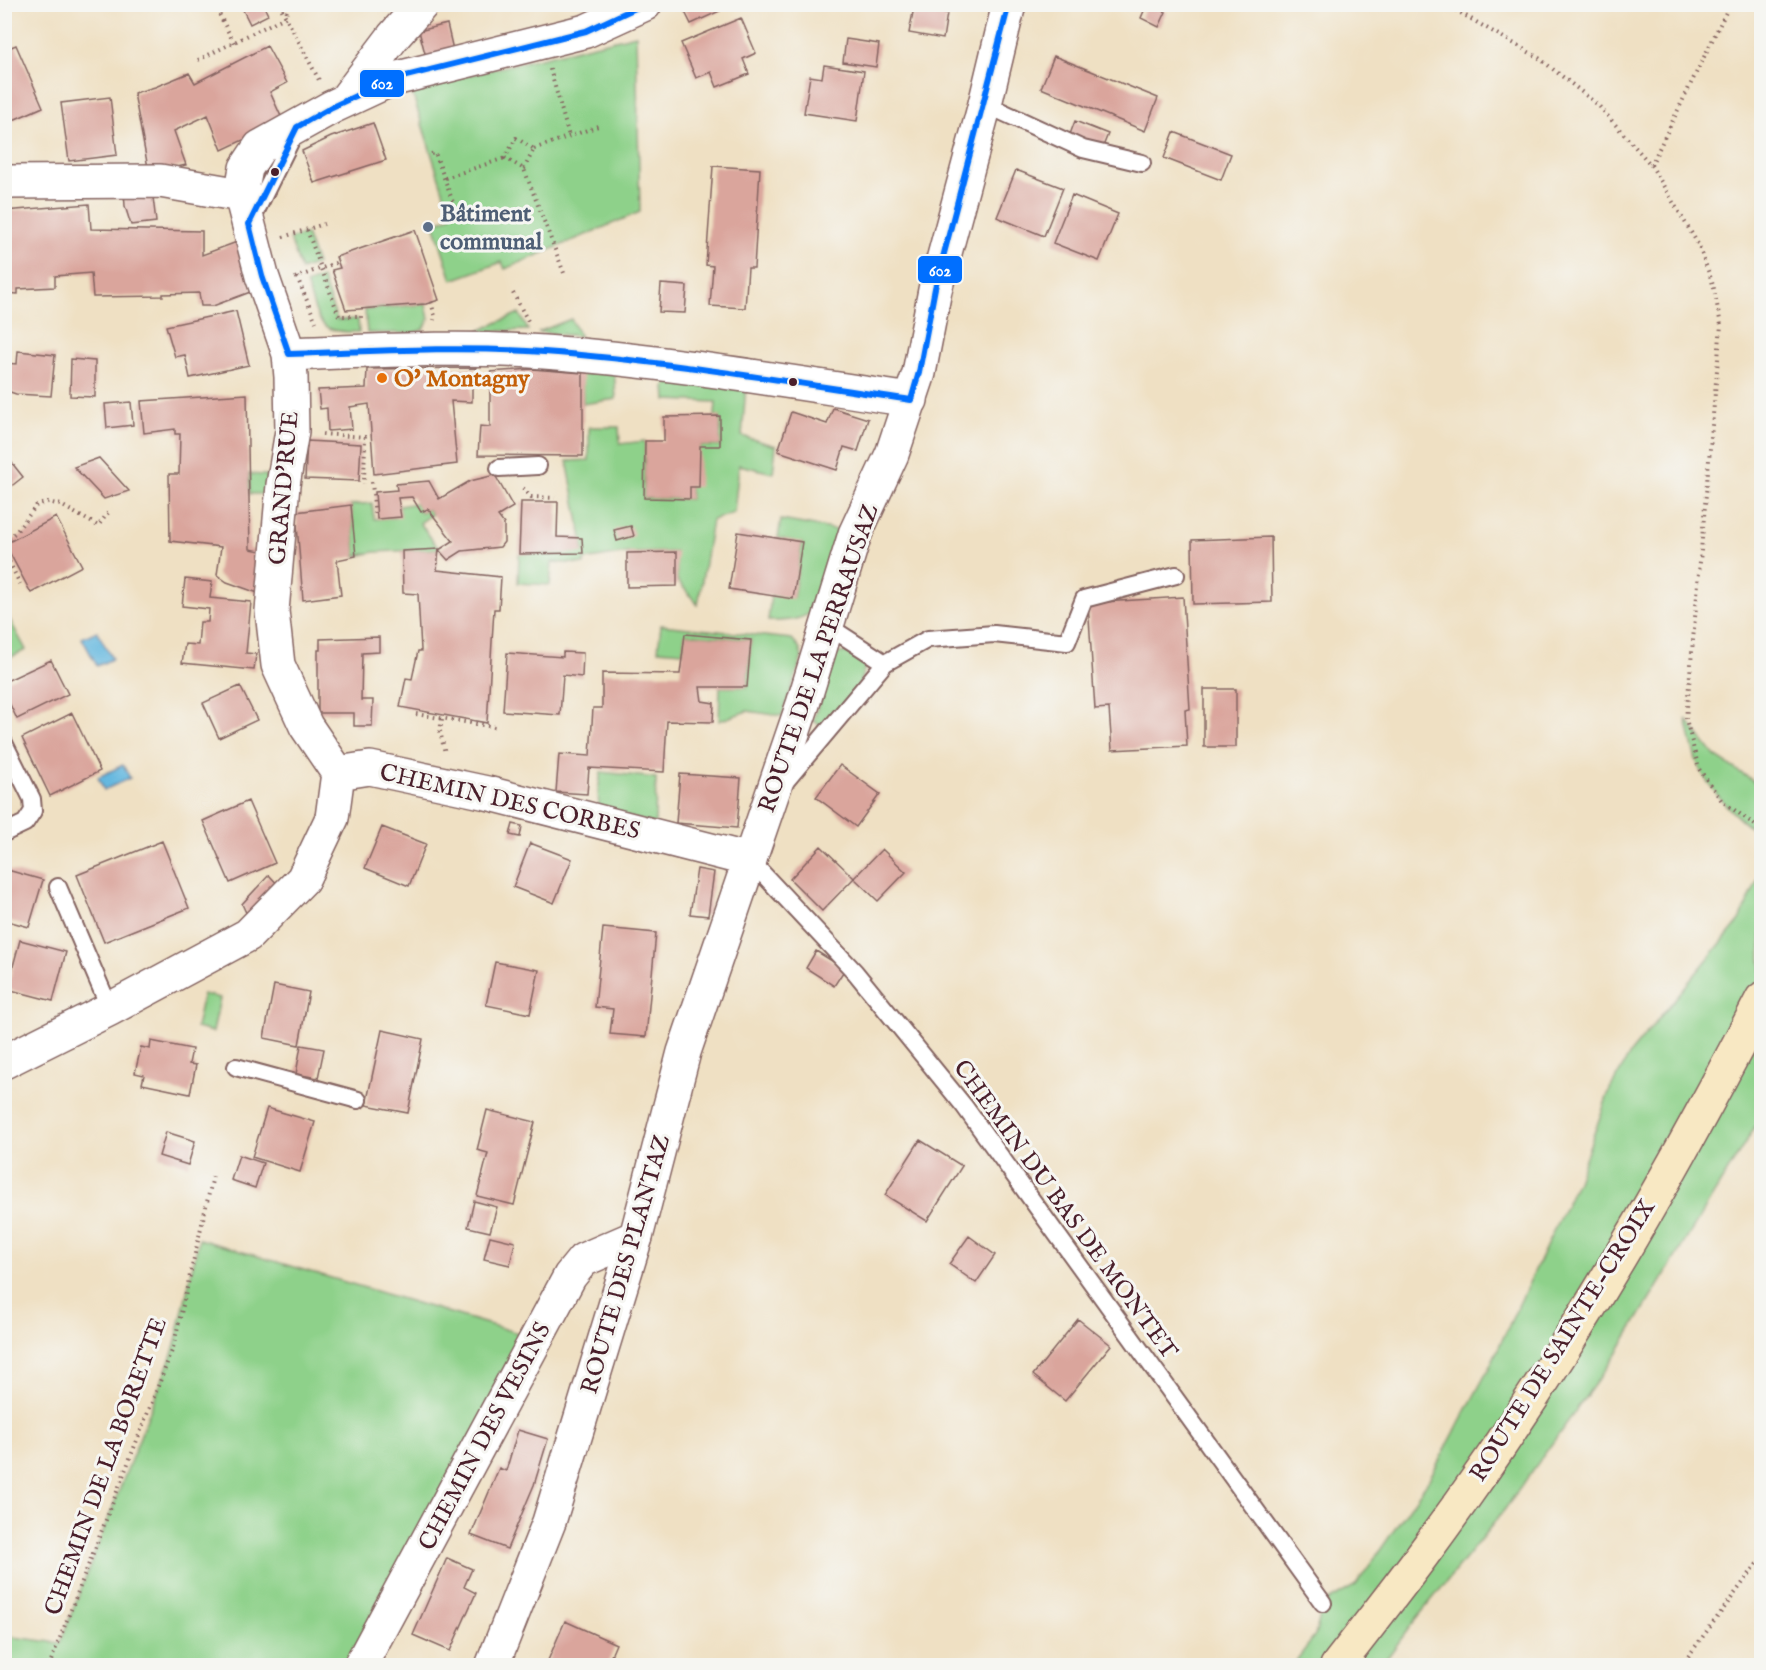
<svg xmlns="http://www.w3.org/2000/svg" width="1766" height="1670" font-family="'IM FELL English',serif">
<style>
.green{fill:#8ed18a;stroke:#6c785a;stroke-width:1.5}
.water{fill:#63b7df;stroke:#566b85;stroke-width:1.5}
.building{fill:#daa59c}
.lines{fill:none;stroke-linecap:round;stroke-linejoin:round}
.service-casing{stroke:#846360;stroke-width:20}
.minor-casing{stroke:#846360;stroke-width:36}
.tertiary-casing{stroke:#846360;stroke-width:36}
.secondary-casing{stroke:#846360;stroke-width:36}
.path{stroke:#846360;stroke-width:4;stroke-dasharray:1.5 4.5;stroke-linecap:butt}
.service{stroke:#fff;stroke-width:16}
.minor{stroke:#fff;stroke-width:33}
.tertiary{stroke:#fff;stroke-width:33}
.secondary{stroke:#f8e8c3;stroke-width:33}
.bus-1-casing{stroke:#f6f6f2;stroke-width:10}
.bus-1{stroke:#006fff;stroke-width:6}
.bus-dot{fill:#4a1f2b;stroke:#f6f6f2;stroke-width:2}
.service-dot{fill:#5c6f8a;stroke:#f6f6f2;stroke-width:2}
.food-dot{fill:#e8710a;stroke:#f6f6f2;stroke-width:2}
.labels{text-anchor:middle;stroke-width:6;stroke-linejoin:round;paint-order:stroke}
.service-label{font-size:24px;font-weight:bold;fill:#4e5e75;stroke:#f6f6f2;text-anchor:start}
.food-label{font-size:24px;font-weight:bold;fill:#c56008;stroke:#f6f6f2;text-anchor:start}
.street-label{font-size:24px;fill:#4a1f2b;stroke:#f6f6f2}
.line-badge{stroke:#f6f6f2;stroke-width:2}
.badge-label{font-size:16px;text-anchor:middle;font-weight:bold;fill:#fff}
</style>
<rect width="100%" height="100%" fill="#f6f6f2"/>
<filter id="ink" filterUnits="userSpaceOnUse"><feTurbulence type="fractalNoise" baseFrequency=".0167" numOctaves="2"/><feDisplacementMap in="SourceGraphic" scale="12" xChannelSelector="R" yChannelSelector="G"/><feConvolveMatrix kernelMatrix="1 2 1 2 8 2 1 2 1" color-interpolation-filters="sRGB"/></filter>
<filter id="wash" filterUnits="userSpaceOnUse"><feTurbulence type="fractalNoise" baseFrequency=".008" numOctaves="4" result="noise"/><feDisplacementMap in="SourceGraphic" scale="24" xChannelSelector="R" yChannelSelector="G"/><feGaussianBlur stdDeviation="1.35" result="paint"/><feColorMatrix in="noise" values="0 0 0 0 0 0 0 0 0 0 0 0 0 0 0 0 0 1.4 0 .05"/><feComposite in="paint" operator="in"/></filter>
<g filter="url(#wash)">
<rect width="100%" height="100%" fill="#efe0c3"/>
<!-- green -->
<path class="green" d="M636 35 640 212 505 269 502 262 452 280 434 224 451 216 411 89Z
M306 234 317 264 301 270 290 239Z
M322 278 337 320 358 319 359 332C315 333 320 321 306 284Z
M426 304 429 319 424 329 414 333H367L365 310Z
M519 313 528 330 476 332Z
M571 319 580 336 538 332Z
M536 362 614 368 616 399 583 404 582 373 532 369Z
M669 381 746 386 742 436 776 446 773 473 739 465 734 513 712 520 698 605 677 580 676 552 627 553 584 560V564L552 562 550 585 518 583 519 554 583 552 582 538 567 461 589 460V427H619L620 444 645 441 644 498 690 499V487L700 446H720V417L715 416 716 402 666 400 665 386Z
M249 474 275 476 273 494H250Z
M372 503 374 519 400 517 399 506 416 503 421 512 428 509 432 514 420 523 439 549 375 552 356 556 351 505Z
M781 520 843 531 816 609C801 621 787 621 768 621L771 595 793 598 802 543 778 538Z
M4 609 26 650 5 660H4Z
M661 625 792 639 799 647 802 657 782 716 747 711 719 721 720 687H747L751 640 685 634 683 652 658 650Z
M846 652 858 657 865 667 859 685 823 727 813 721 835 654Z
M1686 719 1715 756 1761 786V834C1740 824 1712 791 1700 770 1693 755 1690 735 1686 719Z
M601 772 656 778 655 824 599 809 598 791Z
M1761 872V1117L1617 1353 1505 1509 1409 1628 1382 1665 1292 1666 1315 1636 1323 1604 1356 1585 1428 1481 1488 1370 1577 1181 1610 1089 1631 1052 1740 920Z
M203 994 220 998 213 1032 196 1028Z
M199 1239 535 1338 359 1665 5 1666V1636L60 1643 174 1349Z"/>
<!-- water -->
<path class="water" d="M97 631 112 659 97 666 82 638Z
M123 765 130 778 104 790 98 777Z"/>
<g id="blocks">
<!-- building -->
<path class="building" d="M240 4H263L268 15 250 24Z
M685 4H719L722 10 691 24 682 6Z
M858 4H884L883 10Z
M1147 4 1166 12 1159 27 1141 18Z
M914 7 947 13 943 39 909 33Z
M741 18 756 53 743 59 749 74 717 87 711 72 696 78 681 43Z
M447 24 453 50 426 57 419 31Z
M846 39 879 44 876 67 843 62Z
M16 45 43 107 4 124V50Z
M267 46 287 83 270 92 283 121 222 150 208 115 174 131 186 165 149 173 134 93 155 87 189 73 195 83Z
M1054 56 1158 98 1145 131 1041 88Z
M824 65 864 71 857 121 804 113 810 76 822 78Z
M110 97 117 155 69 161 61 103Z
M1075 121 1108 134 1102 149 1069 137Z
M373 123 386 160 314 183 302 151 331 137Z
M1174 132 1231 154 1221 180 1164 158Z
M713 166 760 169 754 268H748L745 308 710 306 713 266 706 265Z
M1016 170 1063 188 1044 236 997 217Z
M152 189 156 222 131 225 125 206 124 191Z
M1072 195 1118 214 1099 261 1053 243Z
M89 204 91 229 202 231V255L237 242 253 291 213 306H201L199 293 163 294V296L93 297 91 273 55 276V287L18 289V294L4 293V211Z
M415 230 439 300 426 304 346 310 332 270 340 268 336 257Z
M661 284 687 286 685 313 659 312Z
M236 311 249 365 190 378 185 355 175 357 166 326Z
M18 351 55 355 51 396 16 394 4 390V363L17 364Z
M71 359 95 361V397L70 396Z
M476 368V386H472V402L451 401 457 464 374 474 369 404 350 407 352 429 328 431 327 408 320 409 318 390 366 388 367 369Z
M532 369 583 373V456L478 455 480 426 490 427V372Z
M247 394 250 549 265 552 258 593 227 582 217 575 221 547 170 541 169 474H179L180 434H175V429L144 433 141 401Z
M131 402 133 425 107 428 105 404Z
M833 408 868 419 858 451 844 447 837 470 778 451 791 412 827 424Z
M720 416V446H700L699 487H690V499L644 498 645 441H664V417Z
M307 441 361 444 359 481 305 479Z
M4 453 23 477 4 492Z
M99 458 129 491 104 499 74 467Z
M495 475 513 507 498 516 504 524V542L500 547 462 551 448 560 439 550 453 541 428 509 421 512 412 497 398 498 401 517 377 519 375 492 397 490 396 484 429 481 439 499 470 481Z
M521 502H558L557 537 582 538 583 553 519 554Z
M351 505 356 556 337 560 341 595 303 600 296 512Z
M56 517 82 566 31 593 5 544Z
M631 526 634 536 617 541 614 530Z
M738 532 802 542 793 599 729 589Z
M1271 537 1272 602 1193 604 1192 540Z
M439 549 437 570 501 577 499 609H494L487 723 400 707 406 678 412 679 418 651H421V650L418 594 403 593 402 551Z
M677 552V586L627 587V553Z
M185 579 212 582 210 598 251 602 246 653 256 654 254 670 182 663 185 644 198 645 200 622H208L209 609 182 606Z
M1183 597 1190 709 1185 710 1187 746 1112 750 1109 708 1095 709 1088 603Z
M685 634 751 640 747 687H700L702 701 714 703 713 722 667 721 664 772 589 768 587 794 556 792 559 754 590 756 593 708H602V673L680 674Z
M379 637V652L362 653 361 700H373L372 726H354V713H318V650H320V639Z
M563 652 583 653 582 677 563 675 560 715 503 711 507 653 563 657Z
M51 660 68 694 17 719 4 692V682Z
M240 686 257 720 219 738 203 703Z
M1204 689H1236V747H1204Z
M72 713 100 771 50 796 22 738Z
M840 765 880 794 856 827 816 797Z
M680 774 741 778 737 828 676 823Z
M248 801 275 863 230 883 203 821Z
M513 824 522 826 520 837 510 835Z
M382 827 426 844 409 886 365 868Z
M162 841 189 908 104 942 77 875Z
M530 843 572 859 554 903 513 887Z
M821 846 854 878 882 849 906 872 878 901 854 878 822 911 790 879Z
M4 869 43 880 29 927 4 920Z
M697 869 714 872 708 916 690 914Z
M269 875 280 887 248 917 242 904Z
M603 928 656 933 646 1037 610 1034 613 1009 595 1007Z
M20 940 66 952 53 1001 7 989Z
M816 951 845 969 834 986 806 968Z
M495 962 539 970 530 1014 486 1005Z
M274 985 309 992 299 1045 264 1038Z
M382 1030 423 1039 408 1113 366 1105Z
M151 1041 192 1049 189 1064 196 1065 190 1094 142 1084 144 1075 135 1073 141 1047 150 1049Z
M301 1045 324 1049 318 1078 296 1074Z
M267 1108 315 1122 300 1172 252 1157Z
M487 1110 535 1122 514 1205 477 1196 488 1153 477 1150Z
M166 1132 195 1141 188 1165 159 1156Z
M920 1140 962 1166 927 1221 885 1195Z
M239 1155 263 1163 255 1188 231 1180Z
M474 1201 497 1207 490 1232 468 1227Z
M490 1236 515 1242 510 1265 484 1259Z
M969 1236 995 1255 976 1283 949 1264Z
M1078 1319 1111 1345 1065 1401 1033 1375Z
M518 1430 548 1439 534 1485 507 1549 471 1535 499 1468 506 1471Z
M447 1558 472 1569 464 1587 476 1593 450 1651 413 1635Z
M565 1621 616 1644 607 1665H546Z"/>
</g>
</g>
<g filter="url(#ink)">
<use href="#blocks" fill-opacity="0" stroke="#846360" stroke-width="1.5"/>
<g class="lines">
<!-- service casing -->
<g class="service-casing">
<path id="service" d="M985 104 1083 149 1142 163
M251 221 294 134
M499 468 538 466
M828 626 885 663 928 639 994 634 1067 642 1084 599 1176 575
M4 743 32 799 33 811 25 823 4 833
M785 782 885 663
M750 860 855 972 964 1106 1323 1603
M58 887 110 1009
M236 1067 358 1100"/>
</g>
<!-- minor casing -->
<g class="minor-casing">
<path id="minor" d="M346 99 393 37 422 4
M4 182 160 181 241 195
M289 354C374 351 460 346 544 352 667 361 789 382 911 400
M338 773 306 726 278 665 272 611 283 485 292 431 291 377 289 354 262 276 241 195 246 168 260 147 332 107 390 80 586 31 645 4
M4 1062 110 1009 248 935 303 879 332 818 338 773 370 768 487 793 750 860
M360 1666 570 1276 583 1260 636 1237"/>
</g>
<!-- tertiary casing -->
<g class="tertiary-casing">
<path id="tertiary" d="M492 1666 549 1522 636 1237 684 1052 803 704 855 534 892 454 919 373 935 290 985 104 1009 4"/>
</g>
<!-- secondary casing -->
<g class="secondary-casing">
<path id="secondary" d="M1337 1666C1368 1626 1399 1587 1429 1546 1554 1377 1666 1186 1762 999"/>
</g>
<!-- path -->
<path class="path" d="M214 4 234 43
M279 4 320 82
M1445 4 1539 58 1598 105 1651 165 1698 244 1713 284 1721 325 1686 719 1699 769 1722 801 1762 830
M198 60 285 17 289 4
M550 69 569 136
M534 149 601 125
M431 154 435 153 454 205 448 207
M1651 165 1730 4
M524 169 534 149 516 138 505 158 524 169 564 273
M445 178 505 158
M307 230 339 316H361V321
M283 237 324 224
M297 277 316 322
M295 278 338 262
M513 293 528 321
M431 302 435 316 434 320
M322 434 365 437 364 484
M372 482 375 517
M523 488 531 497 555 498
M4 542 16 532 36 506 48 502 61 505 98 526 108 513
M4 551 20 584
M416 714 495 727
M442 719 440 731 445 753
M49 1666 173 1348 214 1172
M1681 1666 1762 1557"/>
<!-- service -->
<use href="#service" class="service"/>
<!-- minor -->
<use href="#minor" class="minor"/>
<!-- tertiary -->
<use href="#tertiary" class="tertiary"/>
<!-- secondary -->
<use href="#secondary" class="secondary"/>
<!-- bus-1 casing -->
<g class="bus-1-casing">
<path id="bus-1" d="M644 4 586 31 390 80 332 107 297 127 249 224 262 276 289 354C374 351 459 346 544 352 667 361 789 382 911 400L919 372 935 288 1009 4"/>
</g>
<!-- bus-1 -->
<use href="#bus-1" class="bus-1"/>
</g>
</g>
<!-- markers -->
<g class="bus-dot">
<circle cx="275" cy="172" r="5"/>
<circle cx="793" cy="382" r="5"/>
</g>
<circle class="service-dot" cx="428" cy="227" r="6"/>
<circle class="food-dot" cx="382" cy="378" r="6"/>
<g class="labels">
<!-- service labels -->
<g class="service-label">
<text x="440" y="221">Bâtiment<tspan x="440" dy="28">communal</tspan></text>
</g>
<!-- food labels -->
<g class="food-label">
<text x="394" y="386">O' Montagny</text>
</g>
<!-- street labels -->
<g class="street-label">
<text transform="translate(283 488) rotate(-85)" y="8">GRAND'RUE</text>
<text transform="translate(818 658) rotate(-71)" y="8">ROUTE DE LA PERRAUSAZ</text>
<text transform="translate(510 801) rotate(13)" y="8">CHEMIN DES CORBES</text>
<text transform="translate(1066 1209) rotate(54)" y="8">CHEMIN DU BAS DE MONTET</text>
<text transform="translate(625 1264) rotate(-74)" y="8">ROUTE DES PLANTAZ</text>
<text transform="translate(1562 1340) rotate(-58)" y="8">ROUTE DE SAINTE-CROIX</text>
<text transform="translate(484 1436) rotate(-62)" y="8">CHEMIN DES VESINS</text>
<text transform="translate(105 1466) rotate(-70)" y="8">CHEMIN DE LA BORETTE</text>
</g>
</g>
<g class="line-badge">
<rect x="359" y="69" width="46" height="29" rx="6" fill="#006fff"/>
<rect x="917" y="255" width="46" height="29" rx="6" fill="#006fff"/>
</g>
<g class="badge-label">
<text x="382" y="89">602</text>
<text x="940" y="276">602</text>
</g>
<!-- margin -->
<rect width="1766" height="1670" fill="none" stroke="#f6f6f2" stroke-width="24"/>
</svg>
